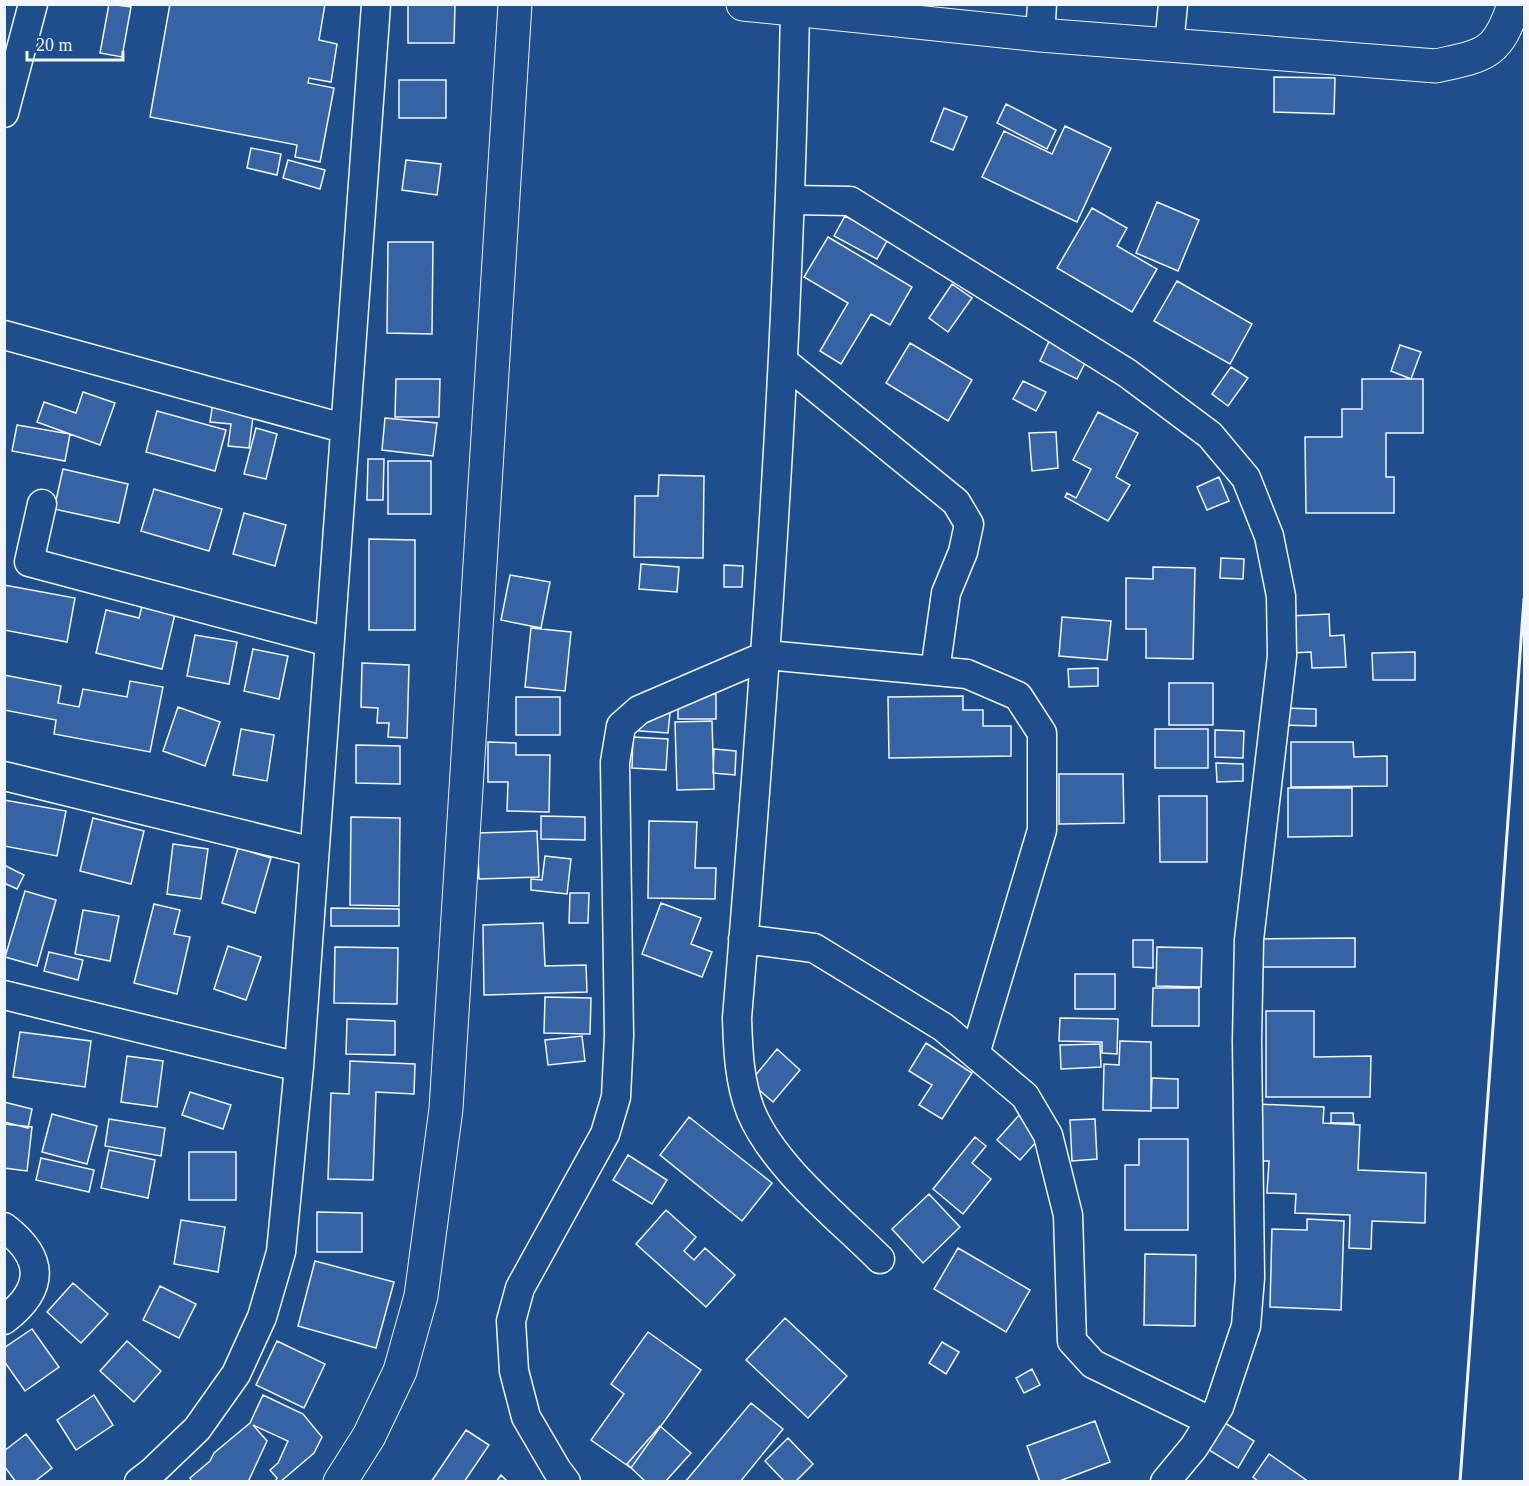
<svg xmlns="http://www.w3.org/2000/svg" width="1529" height="1486" font-family="'Times New Roman',serif">
<style>
.building{fill:#3563a3;stroke:#f2f6ff;stroke-width:1.5}
.lines{fill:none;stroke-linecap:round;stroke-linejoin:round}
.street-casing{stroke:#f2f6ff;stroke-width:31}
.secondary-casing{stroke:#f2f6ff;stroke-width:35}
.street{stroke:#1f4e8c;stroke-width:28}
.secondary{stroke:#1f4e8c;stroke-width:33}
.wall{stroke:#f2f6ff;stroke-width:3}
</style>
<rect width="100%" height="100%" fill="#1f4e8c"/>
<!-- building -->
<path class="building" d="M109 4 131 7 122 57 100 53Z
M170 4H325L319 40 337 44 331 82 309 78 308 83 334 88 320 162 295 157 297 145 150 117Z
M408 4H455L454 43H408Z
M1274 77 1335 78 1334 114 1274 112Z
M399 80H446V118H399Z
M1006 104 1056 130 1047 149 997 123Z
M944 108 967 117 953 150 931 141Z
M1065 126 1111 148 1077 222 982 177 1004 131 1052 154Z
M251 148 281 154 277 175 247 168Z
M288 160 325 170 320 189 283 178Z
M406 160 441 164 437 195 402 190Z
M1157 202 1199 220 1178 271 1136 253Z
M1092 208 1127 228 1117 246 1157 269 1132 312 1057 268Z
M845 216 888 239 877 259 834 236Z
M828 237 912 287 890 325 871 314 841 364 820 351 848 303 804 277Z
M388 242H433L432 334 387 333Z
M1177 281 1252 324 1230 364 1154 321Z
M952 284 972 298 948 332 929 318Z
M1051 337 1089 355 1077 379 1040 361Z
M910 343 972 380 948 421 886 383Z
M1400 345 1421 352 1411 379 1391 371Z
M1231 367 1248 378 1228 406 1212 394Z
M396 379H440L439 417H395Z
M1362 379H1423V433H1386V477H1394V513H1306L1305 437H1342V409H1362Z
M1023 381 1046 392 1036 411 1013 399Z
M83 392 115 403 100 445 37 422 44 402 76 413Z
M214 395 255 401 249 448 228 446 231 424 210 422Z
M157 411 226 430 215 471 146 452Z
M1098 412 1138 433 1116 477 1130 485 1108 521 1065 497 1067 493 1076 498 1091 469 1073 460Z
M385 418 437 423 433 456 382 450Z
M17 425 70 434 65 461 12 451Z
M256 428 277 434 266 479 244 474Z
M1056 432 1058 468 1032 471 1029 433Z
M368 459H384L383 500H367Z
M388 461H431V514H388Z
M63 469 128 484 119 523 54 509Z
M659 475 704 476 703 558 634 557 635 496H658Z
M1219 477 1229 501 1207 510 1197 487Z
M154 489 222 509 209 551 141 531Z
M244 513 286 525 275 566 233 554Z
M369 539 415 540V630H369Z
M1221 558 1244 559 1243 579 1220 578Z
M641 564 679 567 677 592 639 589Z
M724 565 743 566 742 587H724Z
M1153 567 1195 568 1193 659 1146 658V629H1126V578L1153 579Z
M510 575 550 582 541 628 501 620Z
M4 585 75 598 67 642 4 630Z
M142 606 175 614 162 669 96 653 106 610 139 618Z
M1329 614 1330 636 1344 635 1346 667 1312 668 1311 652 1291 653 1289 616Z
M1062 617 1111 621 1107 660 1059 656Z
M531 628 571 632 565 691 525 687Z
M195 635 237 642 229 684 187 676Z
M253 649 288 656 279 699 244 691Z
M1415 652V680H1373L1372 653Z
M362 663 409 665 407 738 388 737 389 723H377L378 708 361 707Z
M1098 668V686L1069 687 1068 669Z
M4 675 61 686 58 703 79 707 83 689 127 697 130 681 163 687 150 752 54 734 56 720 4 710Z
M1169 683H1213V725H1169Z
M678 694H716V719H678Z
M963 696V710H983V726H1011V756L889 758 888 697Z
M516 697H560V735H516Z
M178 707 220 722 205 766 163 751Z
M1283 708 1316 709V726L1282 725Z
M629 710 670 713 668 733 627 730Z
M712 721 714 789 677 790 675 722Z
M241 729 274 735 267 781 233 775Z
M1155 729H1208V768H1155Z
M1215 730 1244 731 1243 758 1215 757Z
M633 737 668 739 666 770 632 768Z
M488 742 516 743V755H550L549 812 507 811 508 782H488Z
M1291 742H1353L1354 757 1387 756V786L1291 787Z
M356 745 400 746V784L356 783Z
M714 749 736 751 735 775 713 773Z
M1216 763 1243 764V781L1217 782Z
M1059 774H1123L1124 823 1059 824Z
M1288 788H1352V836L1288 837Z
M1159 796H1207V862H1160Z
M4 800 66 811 57 856 4 846Z
M541 816 585 817V840L541 839Z
M351 817 400 818 399 906 350 905Z
M93 818 144 831 131 884 80 871Z
M649 821 697 822 695 868H716L715 899 648 898Z
M537 831 539 877 479 879 477 833Z
M173 844 208 849 201 899 167 894Z
M238 848 271 858 255 913 222 903Z
M545 856 571 859 567 894 531 890V879L542 880Z
M4 865 24 875 17 889 4 883Z
M25 891 56 900 37 966 5 957Z
M570 893H589L588 923H569Z
M661 903 701 918 691 944 712 952 702 977 642 954Z
M154 904 180 910 174 934 190 937 177 994 134 983Z
M331 908 399 909V926H331Z
M83 910 119 916 110 961 75 954Z
M543 923 545 966 586 965 587 992 484 995 483 925Z
M1355 938V967H1253L1254 939Z
M1133 940H1153V968L1133 967Z
M228 946 261 957 246 1000 214 989Z
M335 947 398 948 397 1004 334 1003Z
M1157 947 1202 948 1201 987 1156 986Z
M49 952 83 960 78 980 44 971Z
M1075 974H1115V1009H1075Z
M1153 988H1199V1026H1152Z
M545 997 591 998 590 1034 544 1033Z
M1266 1011H1314V1057L1371 1056 1370 1097H1266Z
M1060 1018 1118 1019 1117 1054 1102 1053V1042L1059 1041Z
M347 1019 395 1021V1055L346 1054Z
M20 1032 91 1041 85 1087 13 1077Z
M582 1036 585 1061 548 1065 545 1040Z
M1120 1041 1151 1042V1111L1103 1110 1104 1064 1119 1065Z
M926 1043 972 1073 942 1119 919 1105 932 1085 909 1071Z
M1100 1044 1101 1067 1061 1069 1060 1045Z
M777 1049 800 1070 773 1102 750 1082Z
M127 1056 163 1061 157 1107 121 1102Z
M350 1061 415 1064 414 1094 376 1092 373 1180 328 1179 331 1093 349 1094Z
M1152 1078 1178 1079V1108H1151Z
M190 1092 231 1105 223 1129 182 1115Z
M4 1102 32 1109 28 1128 4 1122Z
M1258 1104 1324 1107 1323 1123 1360 1125 1358 1170 1426 1173 1425 1223 1372 1221 1371 1249 1349 1248 1350 1215 1295 1213 1296 1194 1267 1193 1269 1161H1256Z
M1022 1112 1045 1132 1020 1160 997 1140Z
M1331 1113H1353L1354 1123H1331Z
M52 1114 97 1126 87 1164 42 1152Z
M689 1117 772 1183 742 1221 660 1155Z
M109 1119 165 1128 161 1156 105 1146Z
M1095 1119 1097 1159 1072 1161 1070 1120Z
M4 1124 32 1127 27 1171 4 1168Z
M975 1137 986 1146 972 1163 991 1179 963 1214 933 1189Z
M1139 1139H1188V1230H1125V1165H1139Z
M109 1150 155 1160 148 1198 101 1188Z
M189 1152H236V1200H189Z
M628 1155 667 1180 652 1204 613 1180Z
M41 1158 94 1170 89 1192 36 1180Z
M929 1194 960 1227 923 1263 892 1229Z
M666 1210 696 1237 684 1251 694 1260 705 1248 735 1275 706 1307 636 1244Z
M317 1212 362 1213V1252H317Z
M1307 1219 1344 1221 1341 1310 1270 1307 1272 1229 1307 1230Z
M181 1220 225 1227 218 1272 174 1264Z
M958 1248 1030 1290 1006 1332 934 1289Z
M1145 1254 1196 1255 1195 1326 1144 1325Z
M315 1261 394 1282 376 1348 298 1326Z
M73 1283 108 1314 81 1343 47 1312Z
M160 1286 196 1304 179 1338 143 1320Z
M785 1318 847 1376 808 1418 746 1360Z
M32 1329 59 1367 25 1391 4 1361V1348Z
M648 1332 701 1370 631 1468 591 1440 624 1394 611 1384Z
M127 1341 161 1371 134 1402 100 1371Z
M277 1341 325 1364 304 1408 256 1385Z
M942 1342 959 1352 946 1374 929 1363Z
M1032 1369 1040 1385 1024 1393 1016 1378Z
M94 1395 113 1425 76 1450 57 1420Z
M263 1395 303 1414 322 1437 314 1453 280 1482H275L277 1478 270 1470 278 1463 288 1441 253 1425 267 1441 248 1482H192L190 1478 210 1461 214 1453 250 1423Z
M751 1403 783 1429 740 1482H685Z
M1217 1418 1254 1441 1238 1468 1201 1445Z
M1095 1421 1110 1462 1057 1482H1040L1027 1446Z
M660 1426 691 1453 665 1482H646L627 1464Z
M466 1430 489 1445 464 1482H431Z
M26 1434 52 1468 34 1482H16L4 1466V1451Z
M788 1438 813 1464 795 1482H785L765 1461Z
M1269 1454 1309 1482H1259L1253 1477Z
M501 1475 508 1482H496Z"/>
<g class="lines">
<!-- street casing -->
<g class="street-casing">
<path id="street" d="M795 10C789 347 765 682 737 1018 738 1049 739 1082 751 1112 774 1167 838 1217 880 1259
M1040 35 1042 4
M1169 45 1173 4
M4 113 33 4
M792 200 850 201 1127 373 1210 435 1246 478 1269 536 1281 596 1282 656 1249 940 1247 1041 1250 1278 1246 1326 1219 1407 1194 1447 1165 1482
M4 335 343 428
M783 361 956 502 969 524 963 552 946 593 935 671
M42 504 29 562 329 642
M4 776 314 852
M743 939 814 948 943 1027 1025 1096 1048 1135 1068 1215 1072 1341 1093 1364 1210 1421
M4 995 299 1067
M4 1227C45 1258 45 1289 4 1320
M139 1482 152 1472 197 1429 236 1374 262 1317 281 1252 299 1067 376 4
M566 1482 557 1470 526 1417 514 1371 511 1321 520 1288 605 1134 616 1097 619 1036 615 762 621 726 639 710 767 655 967 674 1018 696 1042 733V830L975 1054"/>
</g>
<!-- secondary casing -->
<g class="secondary-casing">
<path id="secondary" d="M743 4 1040 35 1436 66C1485 55 1498 55 1514 4
M340 1482 369 1436 400 1371 421 1296 446 1109 515 4"/>
</g>
<!-- street -->
<use href="#street" class="street"/>
<!-- secondary -->
<use href="#secondary" class="secondary"/>
<!-- wall -->
<path class="wall" d="M1460 1482 1524 599"/>
</g>
<!-- border -->
<rect width="1529" height="1486" fill="none" stroke="#f2f6ff" stroke-width="12"/>
<!-- scale -->
<path d="M27 51v9h96v-9" fill="none" stroke="#f2f6ff" stroke-width="3"/>
<text x="36" y="51" font-size="18" fill="#f2f6ff" stroke="#1f4e8c" stroke-width="4.5" paint-order="stroke">20 m</text>
</svg>
